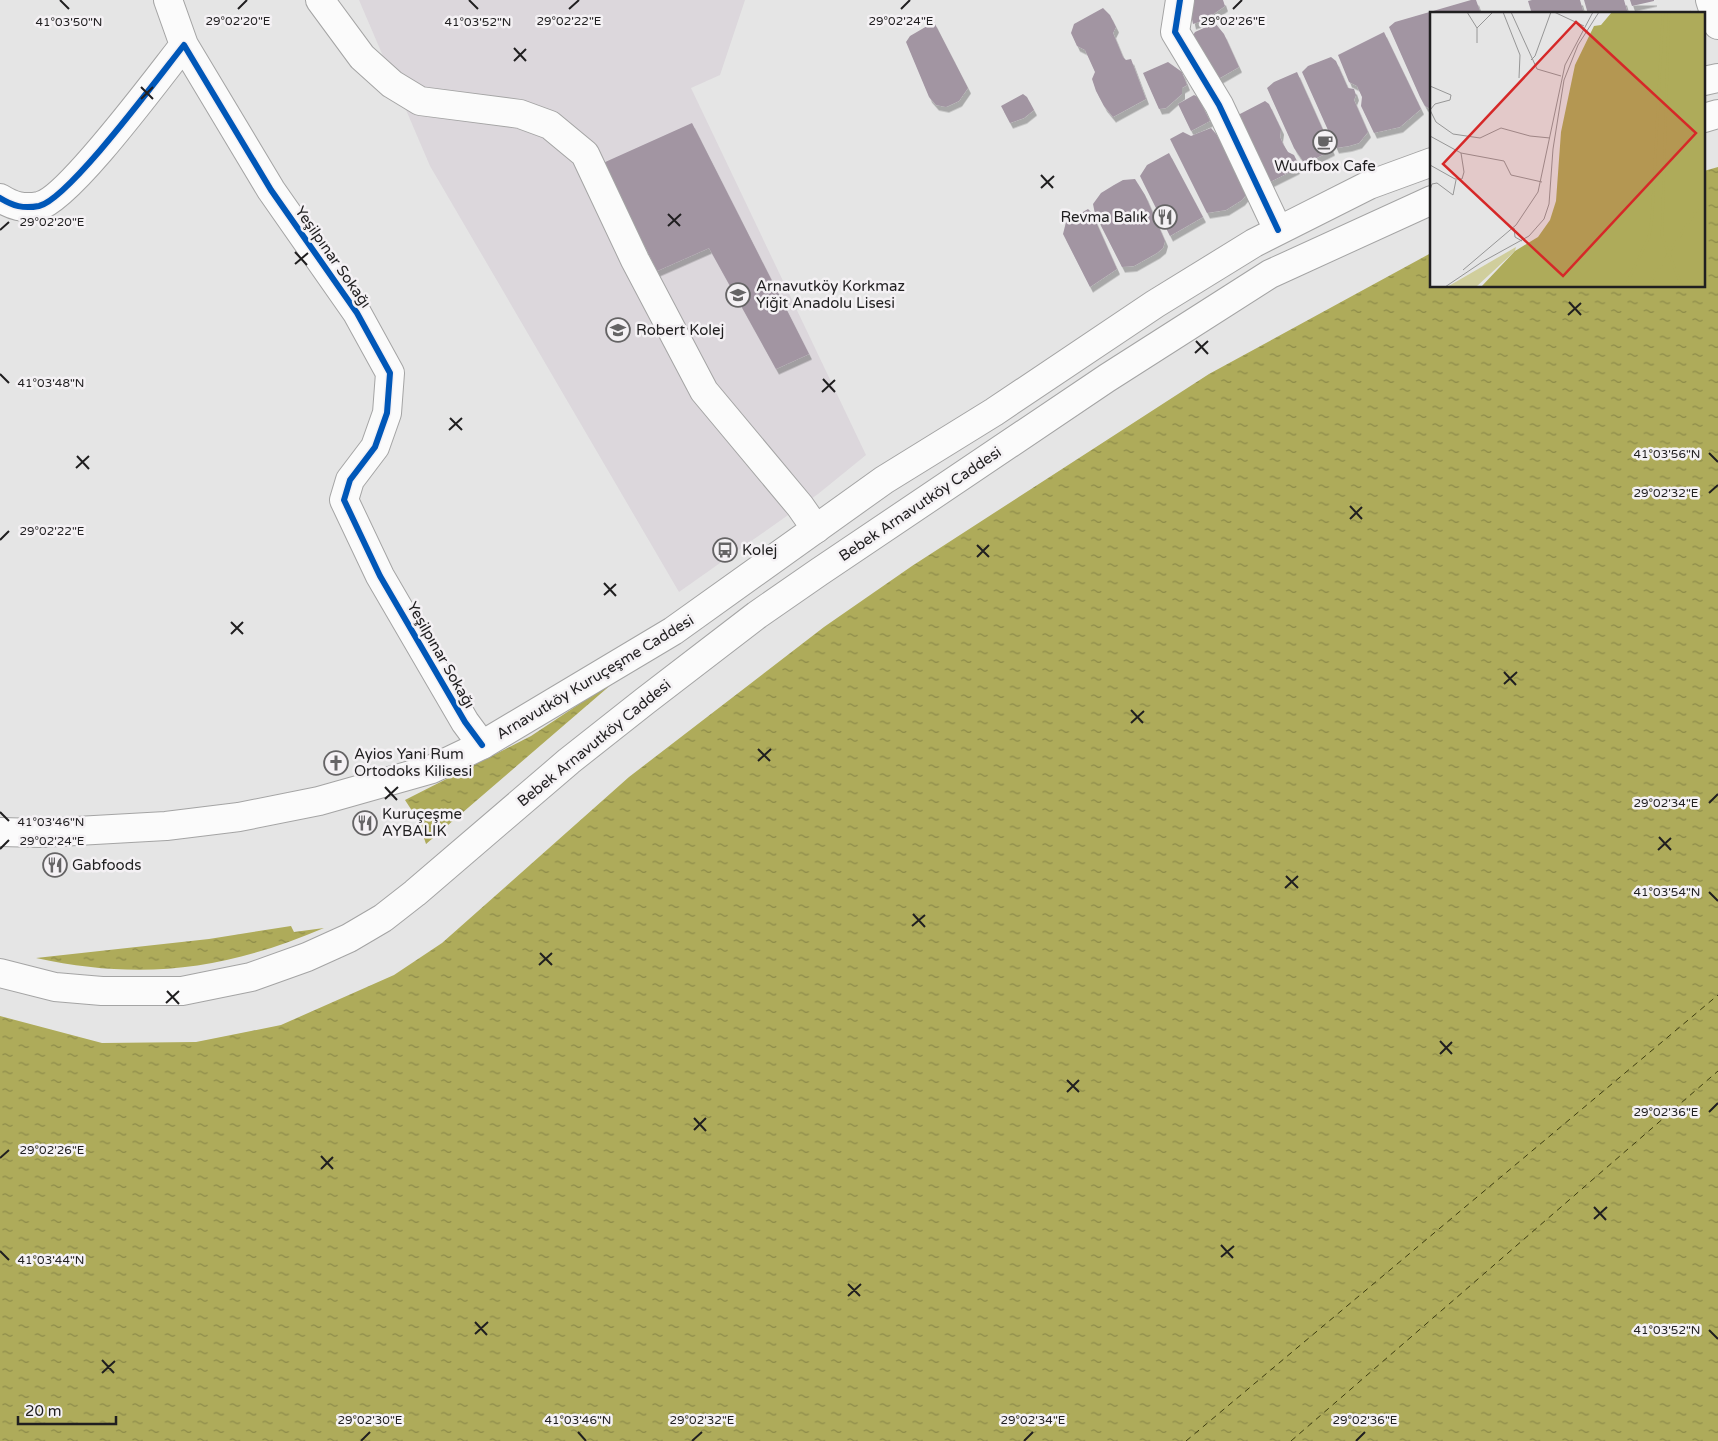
<svg xmlns="http://www.w3.org/2000/svg" width="1718" height="1441" font-family="'Varela Round',sans-serif">
<style>
.built{fill:#dcd7dc}
.water{fill:url(#water-ripples)}
.lines{fill:none;stroke-linecap:round;stroke-linejoin:round}
.ferry{stroke:#3d3c0f;stroke-width:1;stroke-dasharray:6 5;stroke-linecap:butt}
.building{fill:#a295a2;filter:url(#shadow)}
.minor-casing{stroke:#a4a4a4;stroke-width:30}
.major-casing{stroke:#a4a4a4;stroke-width:30}
.minor{stroke:#fbfbfb;stroke-width:28}
.major{stroke:#fbfbfb;stroke-width:28}
.cycleway-casing{stroke:#f4f1f4;stroke-width:9}
.cycleway{stroke:#0057b8;stroke-width:6}
.ticks{fill:none;stroke:#201f20;stroke-width:2}
.labels{text-anchor:middle;stroke-width:5;stroke-linejoin:round;paint-order:stroke}
.poi-label{font-size:15px;fill:#201f20;stroke:#f4f1f4;text-anchor:start}
.street-label{font-size:15px;fill:#201f20;stroke:#f4f1f4}
.inset-river{fill:none;stroke:#aeab5a;stroke-width:2.5}
.inset-road{fill:none;stroke:#969696;stroke-width:1}
.view{fill:#d62828;fill-opacity:0.15;stroke:#d62828;stroke-width:2.5}
.inset-edge{fill:none;stroke:#201f20;stroke-width:2.5}
.ticks-label{font-size:12px;text-anchor:middle;fill:#201f20;stroke:#f4f1f4;stroke-width:5;stroke-linejoin:round;paint-order:stroke}
</style>
<defs>
<pattern id="water-ripples" width="26" height="14" patternUnits="userSpaceOnUse" patternTransform="scale(1.25)"><rect width="26" height="14" fill="#aeab5a"/><path d="M2 4q2-2 4 0t4 0M15 11q2-2 4 0t4 0" fill="none" stroke="#8d8b4a"/></pattern>
<filter id="shadow"><feDropShadow dx="3" dy="5.5" stdDeviation="0" flood-color="#0004"/></filter>
</defs>
<rect width="100%" height="100%" fill="#e5e5e5"/>
<!-- built -->
<path class="built" d="M359 0H745L720 75 691 88 866 455 818 494 679 592 430 166Z"/>
<!-- water -->
<path class="water" d="M1718 167V1441H0V1016L102 1043 196 1042 281 1025 394 975 442 943 629 777 824 627 912 566 1209 374 1431 253 1432 286H1704V171Z
M620 677 426 844 418 820 405 800 531 736Z
M291 926 294 932 324 928C225 970 142 981 36 958L209 939Z"/>
<g class="lines">
<!-- ferry -->
<path class="ferry" d="M1186 1441 1718 995
M1291 1441 1718 1071"/>
</g>
<!-- building -->
<path class="building" d="M1188 0H1223L1225 6 1205 20 1193 24Z
M1471 0H1476L1481 14H1432V110L1425 106 1420 97 1389 27 1395 22Z
M1532 0H1580L1584 14H1532L1528 1Z
M1584 0H1624L1628 14H1588Z
M1630 0H1654V1L1632 6Z
M1103 8 1110 15 1116 27 1113 33 1123 57 1126 60 1131 59 1146 99 1113 117 1104 106 1096 91 1092 79 1095 72 1085 50 1077 46 1071 33 1074 24Z
M934 22 968 88 959 101 946 107 936 105 929 97 906 42 910 36Z
M1215 23 1224 34 1239 67 1213 82 1192 37 1195 32Z
M1384 32 1421 109 1400 127 1374 133 1361 106 1362 97 1357 86 1349 82 1338 55Z
M1331 57 1336 61 1348 88 1354 89 1356 95 1354 100 1368 132 1359 143 1349 146 1336 148 1302 72 1308 66Z
M1168 62 1182 72 1187 85 1182 88V94L1166 108 1159 109 1143 73Z
M1297 72 1332 150 1305 164 1294 148 1267 88 1274 82Z
M1023 94 1027 97 1034 110 1024 118 1010 123 1001 106Z
M1194 95 1198 97 1210 121 1191 131 1178 104Z
M1265 101 1269 104 1281 129 1280 137 1283 144 1288 152 1294 155 1299 165 1296 169 1270 182 1238 115Z
M692 123 809 354 776 369 709 248 657 271 603 163Z
M1211 128 1217 135 1246 195 1242 200 1226 210 1207 213 1170 139 1183 132 1191 136Z
M1169 153 1203 217 1170 236 1140 176 1147 165Z
M1135 179 1145 195 1165 241 1163 248 1157 253 1134 266 1122 267 1095 214 1093 204 1101 193 1114 185 1123 180Z
M1088 209 1092 213 1117 269 1090 287 1063 234 1066 222Z"/>
<g class="lines">
<!-- minor casing -->
<g class="minor-casing">
<path id="minor" d="M168 0 184 45
M320 0 362 57 392 84 420 101 520 114 550 125 585 154 635 260 704 391 800 506 816 529
M1180 0 1175 32 1219 105 1278 230
M1710 0 1718 25
M0 198C13 206 23 209 39 206 69 199 160 75 184 45L271 190 357 313 390 373 387 413 375 447 350 480 344 500 380 576 465 722 482 745"/>
</g>
<!-- major casing -->
<g class="major-casing">
<path id="major" d="M1704 81 1718 78
M1704 118 1718 114
M0 832 41 833 166 826 239 817 319 801 432 769 482 745 673 631 884 480 994 412 1155 304 1254 243 1369 185 1432 162
M0 973 55 987 102 991H182L251 977 307 957 349 938 383 918 415 893 569 761 645 701 757 615 819 572 1107 378 1270 274 1432 200"/>
</g>
<!-- minor -->
<use href="#minor" class="minor"/>
<!-- major -->
<use href="#major" class="major"/>
<!-- cycleway casing -->
<g class="cycleway-casing">
<path id="cycleway" d="M1180 0 1175 32 1219 105 1278 230
M0 198C13 206 23 209 39 206 69 199 160 75 184 45L271 190 357 313 390 373 387 413 375 447 350 480 344 500 380 576 465 722 482 745"/>
</g>
<!-- cycleway -->
<use href="#cycleway" class="cycleway"/>
</g>
<!-- ticks -->
<path class="ticks" d="M60 0 69 9M469 0 478 9M238 9 247 0M569 9 579 0M901 9 910 0M1233 9 1242 0M514 48 526 61M514 61 526 49M141 87 153 99M141 99 153 87M1041 175 1053 188M1041 188 1054 176M668 214 680 226M668 226 681 214M0 230 9 222M295 252 307 265M295 264 308 253M1569 302 1581 315M1568 315 1581 303M1196 341 1208 354M1195 353 1208 341M0 374 9 383M823 379 835 392M822 392 835 380M450 418 462 430M449 430 462 418M1709 453 1718 462M77 456 89 469M76 468 89 456M1709 493 1718 485M1350 506 1362 519M1350 519 1362 507M0 540 9 531M977 545 989 557M977 557 989 545M604 583 616 596M604 595 616 584M231 622 243 634M231 634 243 622M1504 672 1516 685M1504 684 1517 672M1131 710 1143 723M1131 723 1144 711M758 749 770 761M758 761 771 749M385 787 397 800M385 799 398 787M1709 803 1718 794M0 812 9 821M1659 837 1671 850M0 849 9 840M1658 850 1671 838M1286 876 1298 888M1285 888 1298 876M1709 892 1718 901M913 914 925 927M912 926 925 915M540 953 552 965M539 965 552 953M167 991 179 1004M166 1003 179 991M1440 1041 1452 1054M1440 1054 1452 1042M1067 1080 1079 1092M1067 1092 1079 1080M1709 1112 1718 1103M694 1118 706 1131M694 1130 706 1118M321 1156 333 1169M0 1158 9 1150M321 1169 333 1157M1594 1207 1606 1220M1594 1219 1607 1207M1221 1245 1233 1258M0 1251 9 1260M1221 1257 1234 1246M848 1284 860 1296M848 1296 861 1284M475 1322 487 1335M1709 1330 1718 1339M475 1334 488 1322M102 1360 114 1373M102 1373 115 1361M578 1432 586 1441M361 1441 370 1432M692 1441 702 1432M1024 1441 1033 1432M1356 1441 1365 1432"/>
<!-- icons -->
<defs>
<g id="cafe-ring" transform="scale(1.25)"><circle r="9.5" fill="#f4f1f4" stroke="#656465" stroke-width="1.5"/><path d="M-5.5-4.5H6V0H3Q3 3.5 0 3.5H-2.5Q-5.5 3.5-5.5 0ZM3-3.2v2h1.7v-2ZM-6 4.5H4V6H-6Z" fill="#656465"/></g>
<g id="restaurant-ring" transform="scale(1.25)"><circle r="9.5" fill="#f4f1f4" stroke="#656465" stroke-width="1.5"/><path d="M-5-6h1v4h1v-4h1v4h1v-4h1v5L-1.5 .5V6h-2V.5L-5-1ZM5-6V6H3V1.5H1.5Q1.5-4 5-6Z" fill="#656465"/></g>
<g id="school-ring" transform="scale(1.25)"><circle r="9.5" fill="#f4f1f4" stroke="#656465" stroke-width="1.5"/><path d="M0-5L7-2L0 1L-7-2ZM-4 1L0 2.5L4 1V4Q0 6-4 4Z" fill="#656465"/></g>
<g id="bus-ring" transform="scale(1.25)"><circle r="9.5" fill="#f4f1f4" stroke="#656465" stroke-width="1.5"/><path d="M-5-6H5V4H4V6H2V4H-2V6H-4V4H-5ZM-3.5-4V0h7V-4ZM-3.5 1.2v1.5H-2V1.2ZM2 1.2v1.5H3.5V1.2Z" fill="#656465"/></g>
<g id="church-ring" transform="scale(1.25)"><circle r="9.5" fill="#f4f1f4" stroke="#656465" stroke-width="1.5"/><path d="M-1.2-6h2.4v3.5h3.3v2.4h-3.3V6h-2.4V-.1h-3.3v-2.4h3.3Z" fill="#656465"/></g>
</defs>
<g fill-rule="evenodd">
<use href="#cafe-ring" x="1325" y="142"/>
<use href="#restaurant-ring" x="1165" y="217"/>
<use href="#school-ring" x="738" y="295"/>
<use href="#school-ring" x="618" y="330"/>
<use href="#bus-ring" x="725" y="550"/>
<use href="#church-ring" x="336" y="763"/>
<use href="#restaurant-ring" x="365" y="823"/>
<use href="#restaurant-ring" x="55" y="865"/>
</g>
<g class="labels">
<!-- poi labels -->
<g class="poi-label">
<text x="1325" y="171" text-anchor="middle">Wuufbox Cafe</text>
<text x="1148" y="222" text-anchor="end">Revma Balık</text>
<text x="756" y="291">Arnavutköy Korkmaz<tspan x="756" dy="17">Yiğit Anadolu Lisesi</tspan></text>
<text x="636" y="335">Robert Kolej</text>
<text x="742" y="555">Kolej</text>
<text x="354" y="759">Ayios Yani Rum<tspan x="354" dy="17">Ortodoks Kilisesi</tspan></text>
<text x="382" y="819">Kuruçeşme<tspan x="382" dy="17">AYBALIK</tspan></text>
<text x="72" y="870">Gabfoods</text>
</g>
<!-- street labels -->
<g class="street-label">
<text transform="translate(333 257) rotate(55)" y="5">Yeşilpınar Sokağı</text>
<text transform="translate(920 504) rotate(-34)" y="5">Bebek Arnavutköy Caddesi</text>
<text transform="translate(441 655) rotate(60)" y="5">Yeşilpınar Sokağı</text>
<text transform="translate(595 677) rotate(-31)" y="5">Arnavutköy Kuruçeşme Caddesi</text>
<text transform="translate(594 743) rotate(-39)" y="5">Bebek Arnavutköy Caddesi</text>
</g>
</g>
<!-- overview -->
<g transform="translate(1430 12)">
<rect width="275" height="275" fill="#e5e5e5"/>
<path d="M86 235 85 239 46 275H17Z" fill="#d0ce9c"/>
<path d="M182 0H275V275H51L85 239 108 225 120 208 126 189 131 120 145 53 164 14 171 13Z" fill="#aeab5a"/>
<path class="inset-river" d="M239 0 232 224 252 275M260 0 275 6M195 275 219 225 222 206 233 0M217 275 275 185"/>
<path class="inset-road" d="M37 0 47 16V31M73 0 90 43 89 66M81 0 107 57 131 64M124 0 154 14M47 16 63 0M101 48 105 44 121 0M0 74 21 83 20 88 5 92 0 98 6 110 23 122 50 126 71 116 100 124 120 126M0 124 31 141M0 153 25 167H32L34 160 31 141 74 149 81 163 112 170M0 178 2 172 7 171 23 183 26 168M84 216 85 225 92 229M33 258 86 213 108 180 135 53 163 0M15 275 52 250 99 224 114 207 119 192 123 137 134 68 148 33 169 0"/>
<path class="view" d="M146 10 266 121 133 264 13 152Z"/>
<rect width="275" height="275" class="inset-edge"/>
</g>
<g class="ticks-label">
<text x="569" y="25">29°02'22"E</text>
<text x="238" y="25">29°02'20"E</text>
<text x="901" y="25">29°02'24"E</text>
<text x="1233" y="25">29°02'26"E</text>
<text x="478" y="26">41°03'52"N</text>
<text x="69" y="26">41°03'50"N</text>
<text x="52" y="226">29°02'20"E</text>
<text x="51" y="387">41°03'48"N</text>
<text x="1667" y="458">41°03'56"N</text>
<text x="1666" y="497">29°02'32"E</text>
<text x="52" y="535">29°02'22"E</text>
<text x="1666" y="807">29°02'34"E</text>
<text x="51" y="826">41°03'46"N</text>
<text x="52" y="845">29°02'24"E</text>
<text x="1667" y="896">41°03'54"N</text>
<text x="1666" y="1116">29°02'36"E</text>
<text x="52" y="1154">29°02'26"E</text>
<text x="51" y="1264">41°03'44"N</text>
<text x="1667" y="1334">41°03'52"N</text>
<text x="578" y="1424">41°03'46"N</text>
<text x="370" y="1424">29°02'30"E</text>
<text x="702" y="1424">29°02'32"E</text>
<text x="1033" y="1424">29°02'34"E</text>
<text x="1365" y="1424">29°02'36"E</text>
</g>
<!-- scale -->
<path d="M18 1416v8h98v-8" fill="none" stroke="#201f20" stroke-width="2.5"/>
<text x="25" y="1416" font-size="15" fill="#201f20" stroke="#f4f1f4" stroke-width="4" paint-order="stroke">20 m</text>
</svg>
